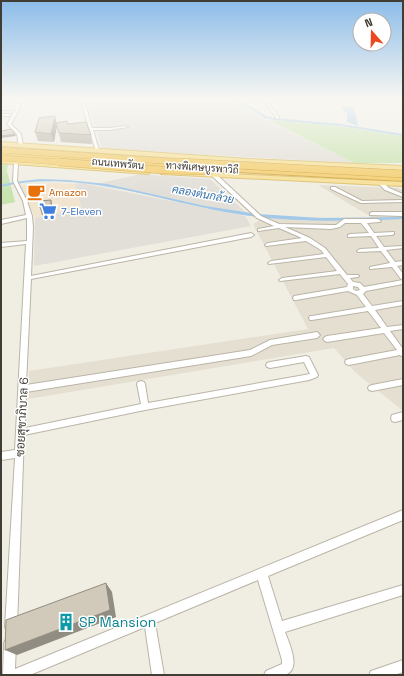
<svg xmlns="http://www.w3.org/2000/svg" width="404" height="676" font-family="'Space Grotesk',Sarabun,sans-serif">
<style>
.residential{fill:#e4dfd1}
.commercial{fill:#f2e5cf}
.industrial{fill:#e2ded8}
.green{fill:#c8e3ae}
.water{fill:#a2c9ea}
.lines{fill:none;stroke-linecap:round;stroke-linejoin:round}
.canal{fill:#a2c9ea;fill-rule:evenodd}
.river{fill:#a2c9ea;fill-rule:evenodd}
.minor-casing{stroke:#bbb5a7;stroke-width:2}
.major-casing{stroke:#dbbe67;stroke-width:2}
.highway-casing{stroke:#d2a23b;stroke-width:2}
.minor{fill:#fff;fill-rule:evenodd}
.major{fill:#f7e095;fill-rule:evenodd}
.highway{fill:#f4cd6a;fill-rule:evenodd}
.highway-bridge-far1-casing{stroke:#d2a23b;stroke-width:6;stroke-linecap:butt}
.highway-bridge-casing{stroke:#d2a23b;stroke-width:8;stroke-linecap:butt}
.highway-bridge-far1{stroke:#f4cd6a;stroke-width:5.5}
.highway-bridge{stroke:#f4cd6a;stroke-width:7}
.wall{fill:#b4ad9f}
.shaded-wall{fill:#928d82}
.building{fill:#d1c9b9;stroke:#928d82}
.labels{text-anchor:middle;stroke-width:3;stroke-linejoin:round;paint-order:stroke}
.far-street-label{font-size:10px;fill:#423d34;stroke:#fff}
.far-food-label{font-size:10px;fill:#c56008;stroke:#fff;text-anchor:start}
.far-shop-label{font-size:10px;fill:#366cbe;stroke:#fff;text-anchor:start}
.far-water-label{font-size:11px;font-style:italic;fill:#3570a6;stroke:#fff}
.street-label{font-size:12px;fill:#423d34;stroke:#fff}
.near-culture-label{font-size:14px;fill:#0d838f;stroke:#fff;text-anchor:start}
</style>
<rect width="100%" height="100%" fill="#f0ede3"/>
<!-- residential -->
<path class="residential" d="M318 185 398 188 403 190V411L355 372 334 348 28 399 29 371 308 329 253 224 266 216 365 219 371 217Z"/>
<!-- commercial -->
<path class="commercial" d="M51 183 75 184 84 209 35 218 20 185Z"/>
<!-- industrial -->
<path class="industrial" d="M87 99H233L239 101 261 118 354 163 102 149Z
M141 174 210 179 245 212 243 214 96 184Z
M81 183 245 216 251 226 34 266 35 218 82 209 75 184Z"/>
<!-- green -->
<path class="green" d="M268 120 311 122 403 136V163H354Z
M1 163H8L7 171 15 202 1 205Z"/>
<!-- water -->
<path class="water" d="M342 106 354 108 358 126 347 122V113H352L344 112Z"/>
<g class="lines">
<!-- canal -->
<path class="canal" d="M235 99H239L266 116 274 118 341 124 403 134V136L341 126 274 120 264 118Z
M40 179 67 180 107 184 205 206 258 214 320 218 403 217V219C348 221 292 223 237 214 159 202 80 168 1 187V185L14 182Z"/>
<!-- river -->
<path class="river" d="M391 99H397L403 104V107Z"/>
<!-- minor casing -->
<g class="minor-casing">
<path id="minor" d="M15 99H19L20 108 11 124 21 134 23 146 21 147 19 146 17 134 7 124 16 109 1 110V108L16 107V101L1 103V101H16Z
M80 99H84L92 128H109L126 126 128 127 109 130H93L99 150 96 151Z
M245 99H257L246 101Z
M262 99H265L279 117V119H277Z
M1 114H10L12 115 10 116H1Z
M14 162 18 163 17 181 27 201 32 216 33 227 31 276 251 233 254 235 251 237 31 279 26 385 250 350 270 340 317 332 320 335 317 338 272 345 251 356 26 392 25 428 141 404 137 384 138 382 141 381 144 382 145 384 148 403 310 374 304 362 270 368 267 367 266 365 267 363 270 362 306 356 309 357 318 375 317 377 309 380 145 410 24 435 17 627 15 631 11 633 7 631 5 627 15 458 1 460V452L15 450 26 244 1 247V243L27 241V218L1 224V220L26 215 23 201 13 181Z
M212 174H216L261 216 279 224 331 225H336L344 219H378L381 221 380 222 367 223 374 233 394 232V234L392 235 376 236 384 247 403 246V248L386 250 395 262 403 261V265L397 266 403 274V280L401 279 392 267 370 269V267L390 263 381 251 358 252 357 251 360 249 379 248 371 236 348 237V235L350 234 369 233 361 223H345L340 227 331 229 285 227 310 238 325 248 347 275H358L359 276 358 277 350 278 353 282 360 283 364 287 403 280V284L366 291 363 294 372 306 403 301V305L375 310 387 327 403 325V329L390 331 403 349V357L400 355 349 365 346 364 345 362 346 360 349 359 397 350 384 333 327 342 325 341 323 339 325 337 327 336 381 328 368 311 312 320H310L309 318 310 316H312L366 307 357 295 348 291 296 300H294L293 298 294 296 347 287 348 284 340 274 280 281 279 280 282 278 337 271 326 257 269 264 268 263 271 261 324 254 321 250 306 241 266 246 265 245 268 243 302 238 279 228 258 231V229L274 226 257 218 212 176ZM353 286 358 287 360 290 356 291 353 289Z
M379 182H383L389 188 403 194V197L385 190 379 184Z
M331 187H335L362 201 403 200V202L361 203 331 189Z
M372 212H403V216L370 215V213Z
M403 379V385L372 391 369 390 368 388 369 386 372 385Z
M403 412V420L395 422 392 421 391 418 392 415Z
M403 510V520L268 576 282 621 403 585V595L285 632C289 643 303 672 283 675 277 676 270 675 264 675L266 671 282 664V660L258 580 155 623 164 675H152L145 627 30 675H3L4 643 6 639 10 637 14 639 16 643 15 669Z
M403 660V672L394 675H369L371 671Z"/>
</g>
<!-- major casing -->
<g class="major-casing">
<path id="major" d="M1 142 249 159 403 166V170L249 163 1 146Z
M1 159 148 170 151 172 148 174 1 163Z
M163 171 403 182V186L161 174V172Z"/>
</g>
<!-- highway casing -->
<g class="highway-casing">
<path id="highway" d="M1 152 176 165 179 167 176 169 1 156Z
M200 167 403 177V181L198 170 197 169Z"/>
</g>
<!-- minor -->
<use href="#minor" class="minor"/>
<!-- major -->
<use href="#major" class="major"/>
<!-- highway -->
<use href="#highway" class="highway"/>
<!-- highway-bridge-far1 casing -->
<g class="highway-bridge-far1-casing">
<path id="highway-bridge-far1" d="M1 150 195 163
M1 158 72 163"/>
</g>
<!-- highway-bridge casing -->
<g class="highway-bridge-casing">
<path id="highway-bridge" d="M58 162 161 170 211 171
M180 162 403 174"/>
</g>
<!-- highway-bridge-far1 -->
<use href="#highway-bridge-far1" class="highway-bridge-far1"/>
<!-- highway-bridge -->
<use href="#highway-bridge" class="highway-bridge"/>
</g>
<!-- wall -->
<path class="wall" d="M57 123 68 124 91 135 92 144 61 142 57 126 54 142 38 141 35 132Z"/>
<!-- shaded-wall -->
<path class="shaded-wall" d="M55 116 57 125 54 142 51 134Z
M15 134 16 136 1 138V136Z
M51 200 54 213 42 215 40 208Z
M106 583 112 592 116 617 17 655 5 650Z"/>
<!-- building -->
<path class="building" d="M55 116 51 134 35 132 39 118Z
M67 121 68 124 86 122 91 135 59 133 56 123Z
M11 129 15 134 1 136V131Z
M51 200V206L40 208 39 201Z
M106 583 110 610 5 650 6 620Z"/>
<!-- sky -->
<linearGradient id="sky" x2="0" y2="1"><stop stop-color="#8cbce9"/><stop offset="0.51" stop-color="#f8f7f2"/><stop offset="1" stop-color="#f8f7f2" stop-opacity="0"/></linearGradient>
<rect width="404" height="194" fill="url(#sky)"/>
<!-- icons -->
<defs>
<g id="cafe-bare" transform="scale(1.38)"><path d="M-5.5-4.5H6V0H3Q3 3.5 0 3.5H-2.5Q-5.5 3.5-5.5 0ZM3-3.2v2h1.7v-2ZM-6 4.5H4V6H-6Z" fill="#e8710a" stroke="#fff" stroke-width="2.5" paint-order="stroke"/></g>
<g id="supermarket-bare" transform="scale(1.38)"><path d="M-6-5.5h2.5l.6 2H6L4.5 2H-2.5L-4.4-4H-6ZM-1.5 3.2a1.3 1.3 0 1 0 .1 0ZM3 3.2a1.3 1.3 0 1 0 .1 0Z" fill="#3f7fe0" stroke="#fff" stroke-width="2.5" paint-order="stroke"/></g>
<g id="building-bare" transform="scale(1.38)"><path d="M-4-6H4V6H1V3H-1V6H-4ZM-2.5-4.3h1.7v1.8h-1.7ZM.8-4.3h1.7v1.8H.8ZM-2.5-1h1.7V.8h-1.7ZM.8-1h1.7V.8H.8Z" fill="#0f9aa8" stroke="#fff" stroke-width="2.5" paint-order="stroke"/></g>
</defs>
<g fill-rule="evenodd">
<use href="#cafe-bare" x="36" y="192"/>
<use href="#supermarket-bare" x="48" y="211"/>
<use href="#building-bare" x="66" y="622"/>
</g>
<g class="labels">
<!-- far-street labels -->
<g class="far-street-label">
<text transform="translate(118 163) rotate(5)" y="4">ถนนเทพรัตน</text>
<text transform="translate(202 167) rotate(4)" y="4">ทางพิเศษบูรพาวิถี</text>
</g>
<!-- far-food labels -->
<g class="far-food-label">
<text x="49" y="196">Amazon</text>
</g>
<!-- far-shop labels -->
<g class="far-shop-label">
<text x="61" y="215">7-Eleven</text>
</g>
<!-- far-water labels -->
<g class="far-water-label">
<text transform="translate(203 194) rotate(10)" y="4">คลองต้นกล้วย</text>
</g>
<!-- street labels -->
<g class="street-label">
<text transform="translate(22 417) rotate(-87)" y="4">ซอยสุขาภิบาล 6</text>
</g>
<!-- near-culture labels -->
<g class="near-culture-label">
<text x="79" y="627">SP Mansion</text>
</g>
</g>
<!-- border -->
<rect width="404" height="676" fill="none" stroke="#423d34" stroke-width="4"/>
<!-- north arrow -->
<g transform="translate(372 32) rotate(340)"><circle r="19" fill="#ffffff" stroke="#b3b1ae"/>
<path d="M0-3L7 15L0 10L-7 15Z" fill="#ec481f"/>
<text y="-6" font-size="11" font-weight="bold" text-anchor="middle" fill="#423d34">N</text>
</g>
</svg>
